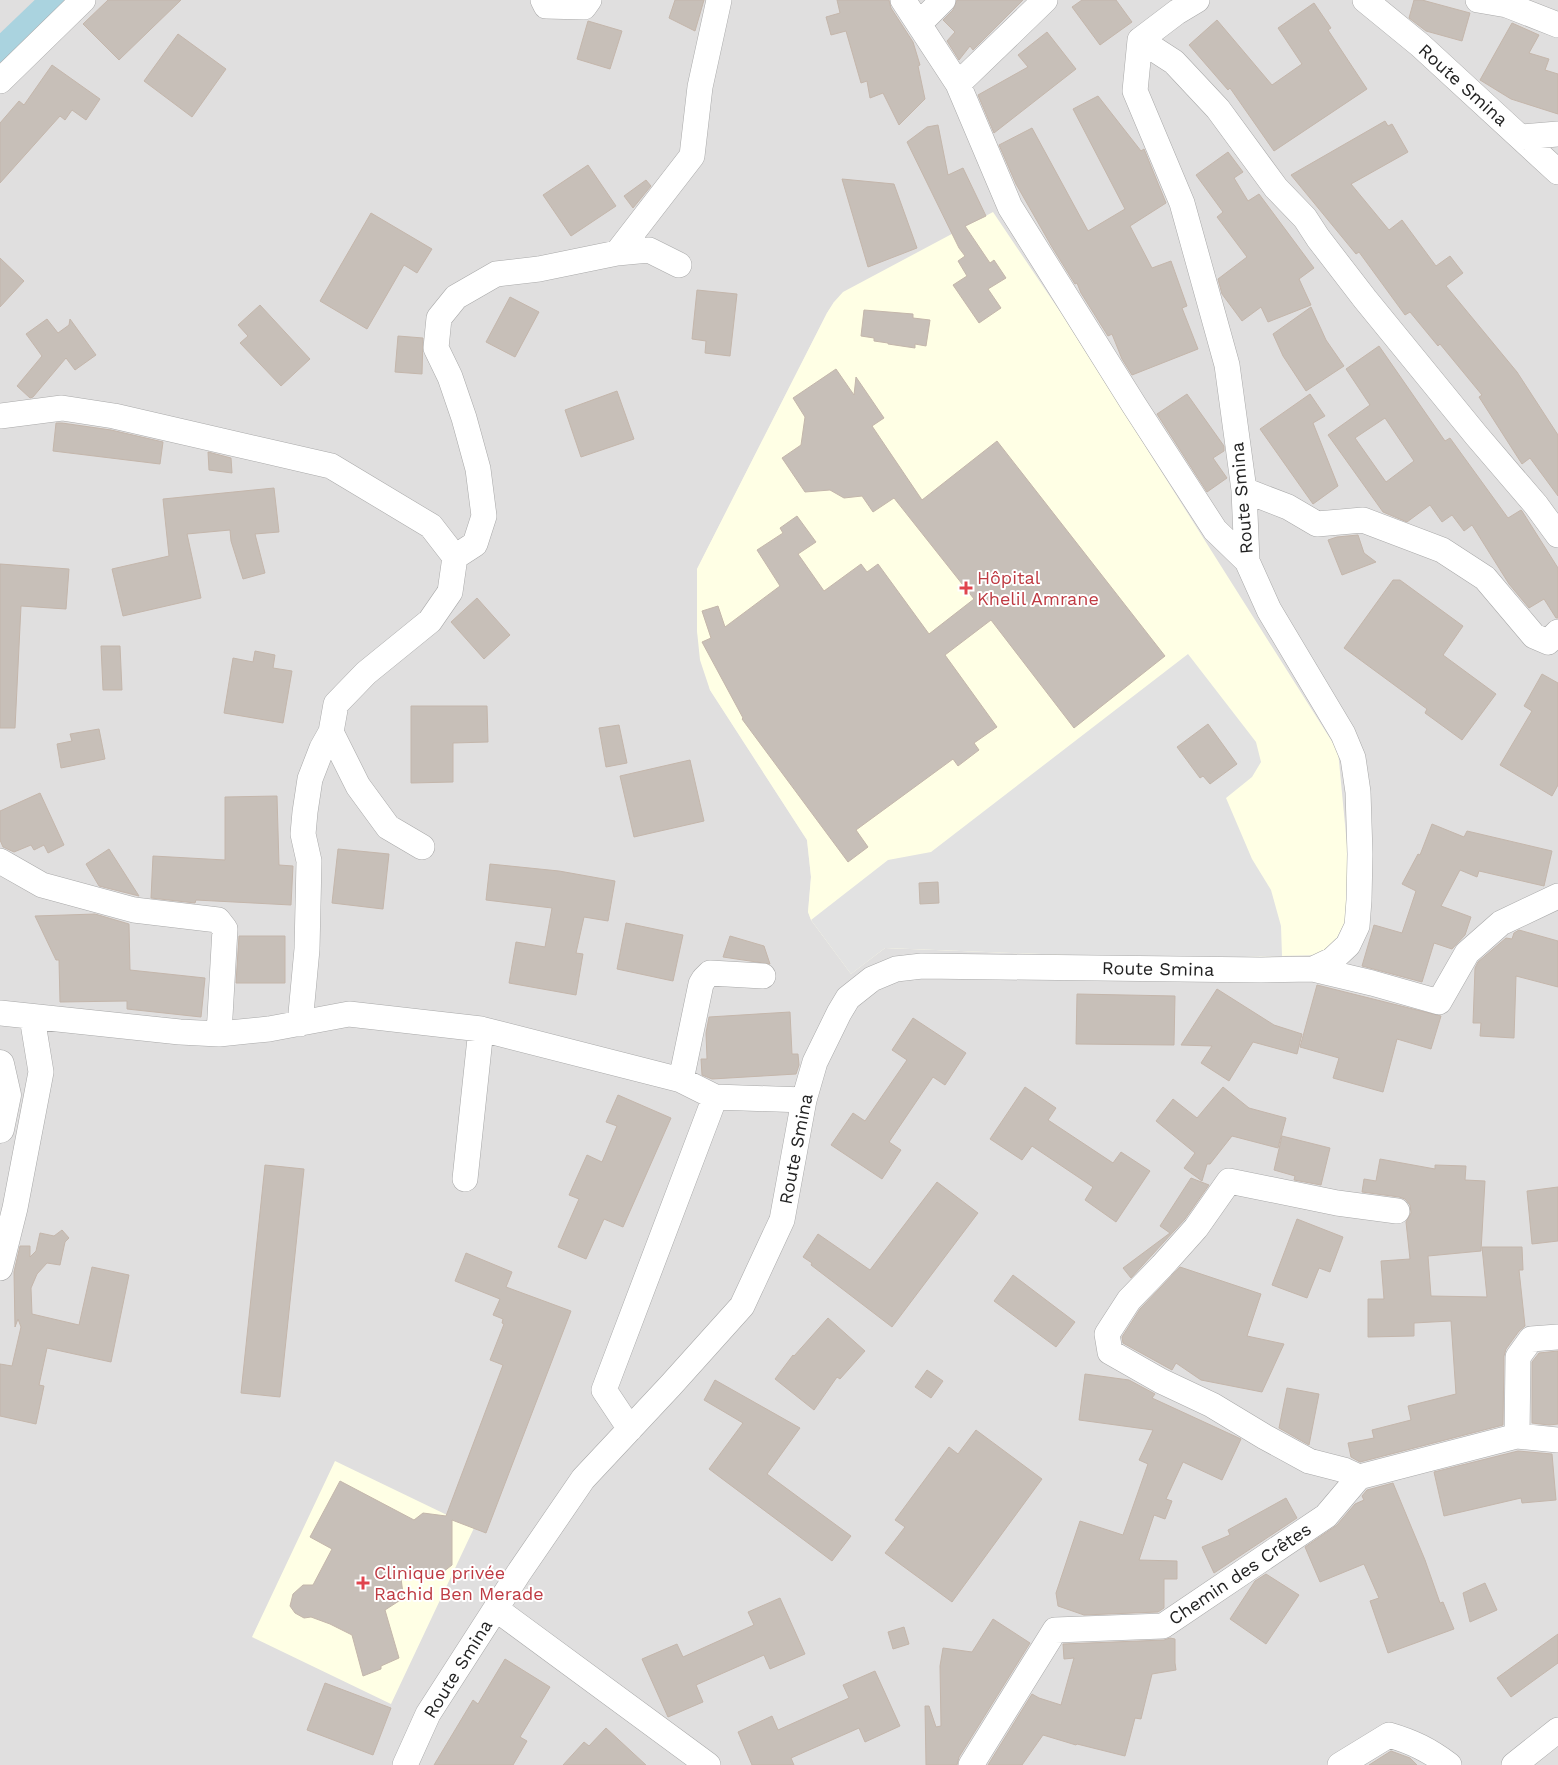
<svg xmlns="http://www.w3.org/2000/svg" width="1558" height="1765" font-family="'Work Sans',sans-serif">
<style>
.residential{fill:#e0dfdf;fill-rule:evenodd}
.education{fill:#ffffe5}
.parking{fill:#e2e2e2}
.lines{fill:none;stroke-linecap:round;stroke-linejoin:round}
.canal{stroke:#aad3df;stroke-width:24}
.building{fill:#c7bfb8;stroke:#c4b6ab;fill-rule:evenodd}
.minor-casing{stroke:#a9a9a9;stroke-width:26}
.tertiary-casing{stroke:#a9a9a9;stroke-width:29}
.minor{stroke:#fff;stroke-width:25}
.tertiary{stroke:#fff;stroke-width:28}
.health-dot{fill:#e0444e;stroke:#fff;stroke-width:2}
.labels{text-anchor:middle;stroke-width:4;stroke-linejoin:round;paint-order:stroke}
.street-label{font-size:18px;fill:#222;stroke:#fff}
.health-label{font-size:18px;fill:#be3a42;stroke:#fff;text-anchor:start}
</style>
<rect width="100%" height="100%" fill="#f2efe9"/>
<!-- residential -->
<path class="residential" d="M0 0H1558V1765H0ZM834 302 1169 959 885 948 851 973 811 920 808 912 811 877 807 840 710 690 697 631V569L827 313Z"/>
<!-- education -->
<path class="education" d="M993 212 1061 313 1338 751 1350 877V912L1330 951 1320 955 1169 959 885 948 851 974 811 920 808 912 811 877 807 840 710 690 700 660 697 631V569L827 313 834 302 843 292Z
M335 1461 474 1528 391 1704 252 1637Z"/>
<!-- parking -->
<path class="parking" d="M1188 654 1256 742 1261 762 1252 777 1226 798 1252 859 1271 890 1281 926 1282 956 1169 959 885 948 851 974 811 920 888 860 931 852Z"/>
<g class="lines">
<!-- canal -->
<path class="canal" d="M0 50 52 0"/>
</g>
<!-- building -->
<path class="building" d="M108 0H181L119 60 83 24Z
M675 0H704L695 31 669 18Z
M837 0H889L891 8 913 42 920 65 918 66 925 99 899 125 883 93 870 98 867 81 861 83 846 31 831 35 826 17 840 13Z
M957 0H1023L973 50 970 46 959 60 947 41 955 32 943 20 953 10Z
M1082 0H1116L1132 22 1100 45 1072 7Z
M1414 0H1422L1470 13 1462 41 1426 31 1409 18Z
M1314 3 1331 28 1328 30 1367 89 1274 151 1230 88 1228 90 1189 45 1217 20 1272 85 1302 64 1278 28Z
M588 21 622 31 610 69 577 59Z
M1512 23 1539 35 1529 53 1549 59 1545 70 1558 74V114L1511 99 1480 80Z
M1047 32 1076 69 994 133 978 95 1028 67 1018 55Z
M178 34 226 69 192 117 144 81Z
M52 65 100 99 86 120 72 110 65 120 60 116 0 183V123L19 101 24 105Z
M1098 96 1141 151 1144 149 1166 203 1130 226 1152 268 1171 261 1187 306 1182 308 1198 349 1132 375 1122 359 1112 334 1108 336 1081 293 1077 283 1075 284 1052 247 1016 184 999 145 1032 128 1088 231 1125 209 1073 109Z
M1385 121 1388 126 1392 124 1408 152 1351 184 1389 230 1402 220 1436 266 1450 256 1463 273 1446 286 1517 372 1558 435V496L1530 458 1522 464 1479 397 1482 395 1440 344 1438 346 1410 312 1405 315 1359 252 1356 254 1291 175Z
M938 125 948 175 963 168 986 216 965 226 990 263 994 260 1006 278 988 289 1001 308 979 323 953 285 967 276 958 261 965 256 959 248 907 142 927 127Z
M1228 152 1243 172 1234 178 1248 201 1259 194 1314 268 1299 279 1311 305 1268 322 1261 307 1242 321 1222 294 1218 279 1247 257 1217 217 1223 212 1196 175Z
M588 165 616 206 571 236 543 195Z
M842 179 894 184 917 248 868 267Z
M646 180 651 186 633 208 624 196Z
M371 213 432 249 417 273 404 265 367 329 320 301Z
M0 258 24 281 0 307Z
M697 290 737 294 730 356 705 353 706 341 692 339Z
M510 297 539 312 515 357 486 342Z
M260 305 310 359 281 386 240 343 248 336 238 325Z
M1311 307 1326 340 1344 366 1306 391 1283 356 1273 334Z
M864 310 913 314V318L930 320 926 346 915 344V348L888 344V343L874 341V338L861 336Z
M47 319 58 333 69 325 70 319 96 355 75 370 66 358 33 397 30 398 17 386 42 356 26 334Z
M398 336 423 338 422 374 395 372Z
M1379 346 1445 441 1450 438 1508 518 1521 510 1522 511 1558 568V618H1556L1544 599 1529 608 1509 584 1472 525 1464 531 1452 515 1442 522 1430 505 1407 522 1383 512 1328 435 1370 405 1346 369ZM1385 418 1414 461 1386 482 1355 438Z
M836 369 854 395 856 377 884 418 872 426 922 500 997 441 1165 656 1074 728 991 620 945 655 997 727 974 743 979 750 958 766 953 759 856 830 868 847 848 862 742 719 743 718 702 642 711 638 702 611 718 606 725 627 780 586 757 550 783 533 780 528 797 516 816 542 798 554 824 591 861 564 867 572 878 564 929 634 974 599 894 498 873 512 862 496 844 498 830 490 805 492 782 458 801 445 805 417 793 398Z
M617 391 634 439 581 457 565 410Z
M1187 394 1224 446V451L1213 458 1227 478 1207 492 1157 414Z
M1310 394 1325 416 1313 423 1338 486 1313 504 1260 429Z
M56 423H62L111 430 163 442 160 464 53 451Z
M208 452 231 458 232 473 209 470Z
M274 488 279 532 255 534 265 573 243 579 231 541 230 530 187 534 201 598 123 616 112 569 169 556 163 499Z
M1358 535 1364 553 1376 562 1342 575 1328 540 1337 537Z
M0 564 69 569 66 609 21 606 15 728H0Z
M1393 580H1400L1463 626 1443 655 1496 694 1462 740 1425 713 1427 709 1344 648Z
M477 598 510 635 484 659 451 622Z
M101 646H120L122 690H103Z
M255 651 275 655 273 668 292 671 283 723 224 713 233 658 253 662Z
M1542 674 1558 683V785L1552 796 1500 765 1532 711 1524 706Z
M411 706H487L488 742 453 743V782L411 783Z
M1208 724 1237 764 1210 784 1203 776 1200 778 1177 747Z
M619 725 627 763 606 767 599 728Z
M99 729 105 759 61 768 57 744 72 741 70 734Z
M690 760 704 821 634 837 620 776Z
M40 793 64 845 48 853 44 845 34 850 31 845 14 852 3 847 0 840V811Z
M277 796 279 865 293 866 291 905 196 900 195 903 151 898 153 856 225 860V797Z
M1432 824 1464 837 1467 831 1552 851 1544 886 1479 871 1477 877 1460 870 1441 906 1471 917 1465 935 1452 949 1434 943 1422 982 1362 966 1374 925 1402 933 1416 891 1402 884 1418 854 1420 855Z
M109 849 139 896 99 886 86 864Z
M338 849 389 854 383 909 332 903Z
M490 864 559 871 615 881 608 921 584 917 576 953 583 954 576 995 509 983 516 942 545 947 552 908 486 900Z
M938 882 939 903 920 904 919 883Z
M95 914 129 924 130 970 205 978 201 1017 127 1009V1001L60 1002 59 960H56L35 916Z
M626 923 683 935 673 981 617 969Z
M1519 930 1558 941V987L1516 976 1514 1038 1480 1036 1481 1023H1473L1475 968 1478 962 1506 938 1512 939 1514 933Z
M239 936H285V983H236Z
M730 936 764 946 770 964 723 957Z
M1317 985 1441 1016 1431 1049 1397 1039 1383 1092 1333 1078 1339 1058 1300 1047Z
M1217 989 1274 1025 1302 1034 1297 1054 1253 1042 1229 1081 1201 1063 1212 1046 1181 1045Z
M1077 994 1175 996 1174 1045 1076 1044Z
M790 1012 792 1054H798L799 1065 796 1074 712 1079 702 1075 701 1059H707L706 1033 709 1017Z
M913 1018 966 1053 945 1085 933 1077 889 1142 901 1150 882 1179 831 1145 853 1113 865 1121 907 1060 892 1050Z
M1025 1087 1056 1108 1048 1120 1113 1163 1121 1152 1150 1171 1116 1222 1085 1200 1093 1187 1032 1146 1022 1160 990 1139Z
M1223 1087 1249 1108 1286 1118 1278 1148 1232 1136 1210 1164H1207L1202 1181 1184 1168 1195 1153 1156 1121 1173 1099 1197 1118Z
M618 1095 671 1118 623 1227 604 1219 586 1259 558 1247 579 1199 569 1195 587 1155 602 1162 617 1126 606 1122Z
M1282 1136 1330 1148 1321 1185 1294 1180 1295 1176 1274 1170Z
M1380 1159 1435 1169V1165L1466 1166 1465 1180 1485 1181 1481 1251 1428 1256 1431 1296 1487 1297 1482 1247H1522L1523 1270H1519L1525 1326 1519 1331 1506 1349 1504 1356 1503 1425 1360 1462 1351 1457 1348 1443 1374 1438 1372 1430 1411 1420 1408 1406 1456 1394 1451 1321 1414 1323V1336L1368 1337V1299H1384L1381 1261 1410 1259 1406 1222 1411 1213 1410 1205 1405 1199 1399 1197 1362 1192 1364 1179 1376 1181Z
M265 1165 304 1169 280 1397 241 1393Z
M1191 1178 1209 1185 1185 1219 1131 1278 1123 1268 1170 1233 1160 1226Z
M937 1182 978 1213 892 1327 811 1265 812 1263 803 1257 818 1234 870 1270Z
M1558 1187V1241L1532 1244 1527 1191Z
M1297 1219 1343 1237 1330 1272 1319 1268 1307 1298 1272 1285Z
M62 1230 69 1238 65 1242 60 1265 47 1263 37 1274 31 1288 32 1314 79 1325 92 1267 129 1275 111 1362 47 1348 39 1385 44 1386 36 1424 0 1416V1364L12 1366 21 1327 18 1319 15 1327 14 1272 20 1246H30V1257L36 1251 40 1233 54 1236Z
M466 1253 512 1272 506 1287 571 1311 486 1533 452 1520V1565L438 1576 400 1570 403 1594 402 1599 385 1610 399 1658 381 1666V1669L363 1676 352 1635 330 1624 311 1617 304 1618 295 1613 290 1606 293 1594 303 1585H313L332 1549 310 1537 340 1481 414 1520 423 1513 446 1516 503 1365 490 1360 504 1324 502 1323 503 1319 493 1315 500 1299 455 1281Z
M1180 1267 1261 1294 1247 1336 1284 1344 1262 1392 1201 1380 1176 1363 1172 1370 1123 1343 1122 1337 1140 1309Z
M1013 1275 1075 1322 1056 1347 994 1301Z
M828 1318 865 1351 840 1379 837 1377 814 1410 775 1379 793 1355 794 1356Z
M1558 1351V1424L1549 1425 1532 1423V1362L1539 1353Z
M927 1370 943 1381 931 1398 915 1387Z
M1085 1374 1129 1380 1155 1394 1152 1398 1241 1439 1222 1480 1183 1462 1166 1499 1172 1501 1165 1519 1154 1515 1139 1560 1177 1561V1579H1164V1608L1158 1612 1084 1615 1058 1606 1056 1593 1080 1521 1123 1535 1148 1464 1139 1460 1153 1430 1079 1420Z
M715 1380 800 1428 767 1474 851 1536 832 1561 709 1469 743 1423 704 1400Z
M1287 1388 1319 1394 1309 1445 1279 1428Z
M976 1430 1042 1479 952 1602 885 1553 905 1527 895 1520 949 1447 958 1454Z
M1518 1451 1552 1454 1556 1500 1522 1503 1521 1498 1444 1516 1434 1472Z
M1393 1483 1425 1560 1440 1603 1443 1602 1454 1629 1388 1653 1370 1601 1379 1598 1364 1564 1320 1582 1305 1547 1337 1525 1355 1504 1364 1500 1362 1496 1367 1490Z
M1286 1498 1297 1518 1214 1573 1202 1547 1230 1535 1228 1530Z
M1266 1574 1299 1595 1266 1644 1230 1619 1255 1581Z
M1485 1583 1497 1610 1470 1622 1463 1593Z
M780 1598 805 1654 770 1669 764 1655 696 1685 703 1702 668 1717 642 1659 677 1644 683 1657 754 1625 748 1612Z
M993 1619 1030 1643 959 1757 957 1765H926L925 1706H929L936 1727 941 1726 940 1666 943 1648 972 1652Z
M904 1627 909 1644 893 1649 888 1632Z
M1558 1634V1663L1511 1697 1497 1678Z
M1170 1638 1175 1639V1663L1176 1670 1152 1674 1141 1719 1135 1718 1125 1756 1077 1744 1076 1745 1043 1735 1022 1765H988L1032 1694 1039 1698 1061 1705 1074 1658 1064 1659 1063 1644 1164 1640Z
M505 1659 550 1687 520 1737 527 1741 513 1765H434L473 1700 478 1704Z
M875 1671 900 1726 865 1742 859 1728 791 1758 794 1765H752L738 1732 772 1716 778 1730 849 1698 843 1685Z
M325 1683 391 1708 373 1755 307 1730Z
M606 1728 646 1765H563L584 1742 589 1746Z
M1391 1751 1410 1758 1417 1765H1369Z"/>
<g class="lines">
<!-- minor casing -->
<g class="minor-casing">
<path id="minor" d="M543 0 546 6 584 7 589 0
M903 0 958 84 1010 207 1134 405 1215 530 1247 561
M1365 0 1420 45 1558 172
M1478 0 1507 5 1558 25
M919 24 943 0
M1140 40 1174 62 1218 109 1276 188 1305 218 1318 238 1365 299 1476 435 1536 505 1558 535
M0 81 83 0
M958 84 1045 0
M1522 137 1558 134
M617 253 692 156 700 87 719 0
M0 416 62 408 114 416 331 466 431 526 455 557 450 592 430 621 366 673 336 704 331 732 358 786 388 827 422 847
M1244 490 1288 507 1317 524 1363 520 1442 550 1485 578 1534 636 1548 642 1558 632
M455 557 475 544 484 516 478 469 464 418 450 377 436 348 439 318 456 297 496 274 539 269 617 253 649 250 679 265
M0 861 42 885 134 910 218 920 225 929 219 1034
M1313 969 1372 983 1439 1002 1467 953 1501 923 1558 896
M0 1013 180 1032 219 1034 269 1029 349 1014 481 1029 681 1080 715 1097 804 1100
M300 1024 307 949 309 861 303 834 305 812 310 779 322 748 331 732
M681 1080 701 984 704 979 710 973 763 976
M465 1179 481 1029
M0 1268 15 1208 41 1072 32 1017
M630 1429 604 1390 715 1097
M1517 1436 1518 1357 1531 1339 1558 1337
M1359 1477 1344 1470 1309 1461 1265 1437 1212 1405 1161 1381 1110 1352 1107 1334 1129 1300 1162 1266 1196 1228 1229 1181 1337 1203 1397 1211
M496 1609 708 1765
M405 1765 428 1714 518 1574 583 1479 671 1385 742 1306 782 1220 804 1100 815 1062 839 1013 848 998 872 979 896 969 922 966 1261 970 1313 969 1332 960 1348 945 1357 926 1359 900 1360 854 1358 792 1353 758 1343 734 1269 610 1247 561 1244 490 1227 365 1182 203 1135 91 1140 40 1177 12 1197 0
M971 1765 1055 1630 1163 1626 1326 1516 1359 1477 1517 1436 1558 1440
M1340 1765 1389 1735C1413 1742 1429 1750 1449 1765
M1514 1765 1558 1730"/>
</g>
<!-- tertiary casing -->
<g class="tertiary-casing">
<path id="tertiary" d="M0 1064 7 1095 0 1129"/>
</g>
<!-- minor -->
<use href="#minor" class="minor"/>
<!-- tertiary -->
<use href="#tertiary" class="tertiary"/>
</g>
<!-- markers -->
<g class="health-dot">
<path d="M963.5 580.5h5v5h5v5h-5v5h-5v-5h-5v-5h5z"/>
<path d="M360.5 1575.5h5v5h5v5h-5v5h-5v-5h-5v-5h5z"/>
</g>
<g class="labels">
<!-- street labels -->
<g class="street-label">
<text transform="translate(1463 85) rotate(42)" y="6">Route Smina</text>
<text transform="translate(1242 498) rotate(-95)" y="6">Route Smina</text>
<text transform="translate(1158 969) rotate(1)" y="6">Route Smina</text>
<text transform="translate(796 1149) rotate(-79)" y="6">Route Smina</text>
<text transform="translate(1240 1574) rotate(-34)" y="6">Chemin des Crêtes</text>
<text transform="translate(458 1669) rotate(-58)" y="6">Route Smina</text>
</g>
<!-- health labels -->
<g class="health-label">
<text x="977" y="584">Hôpital<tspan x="977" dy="21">Khelil Amrane</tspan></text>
<text x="374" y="1579">Clinique privée<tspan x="374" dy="21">Rachid Ben Merade</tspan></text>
</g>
</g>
</svg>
